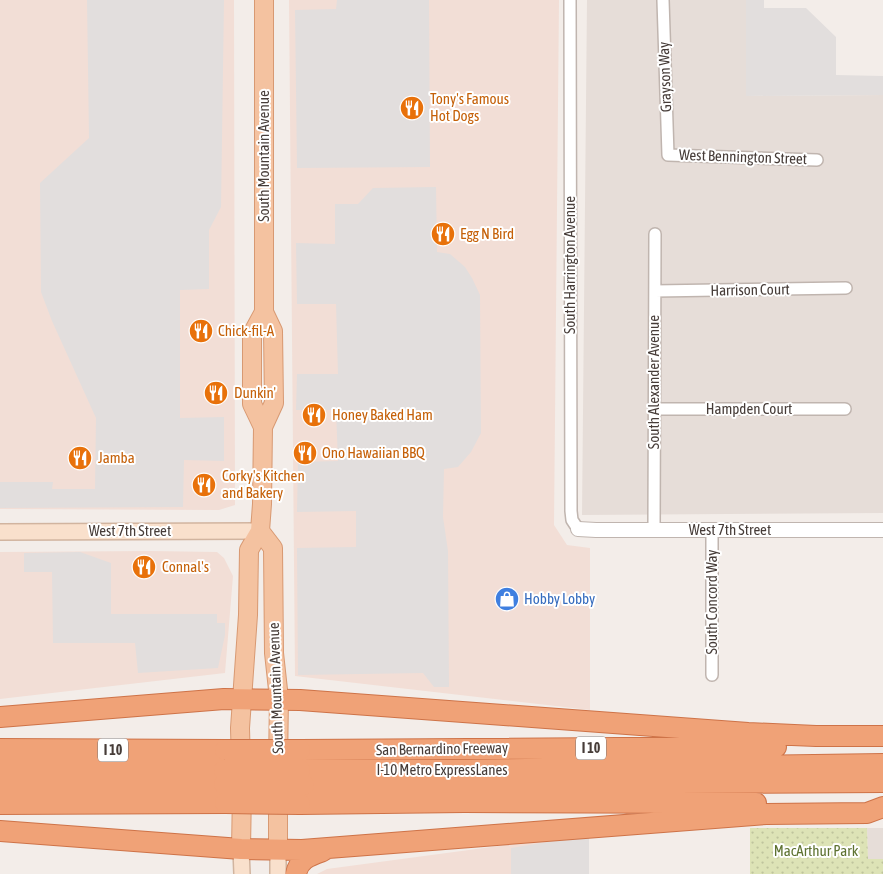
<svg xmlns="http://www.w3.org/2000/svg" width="883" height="874" font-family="'Asap Condensed',sans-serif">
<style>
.residential{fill:#e6ddd8}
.commercial{fill:#f2ded6}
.park{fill:url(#park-dots)}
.parking{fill:#e2dedd}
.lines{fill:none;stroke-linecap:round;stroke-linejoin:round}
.minor-casing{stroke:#c0b5af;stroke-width:14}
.tertiary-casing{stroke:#c0b5af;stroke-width:16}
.secondary-casing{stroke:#d1b49f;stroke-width:18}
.primary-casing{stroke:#d89972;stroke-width:20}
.motorway-casing{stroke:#ce7348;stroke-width:22}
.minor{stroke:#fff;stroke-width:11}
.tertiary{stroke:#fff;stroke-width:14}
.secondary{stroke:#f9e0cc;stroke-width:15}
.primary{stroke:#f4c2a0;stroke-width:18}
.motorway{stroke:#f0a277;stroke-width:20}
.motorway-bridge-casing{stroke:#ce7348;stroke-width:22;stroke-linecap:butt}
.motorway-bridge{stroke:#f0a277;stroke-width:20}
.labels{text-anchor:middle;stroke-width:4;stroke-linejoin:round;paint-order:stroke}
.shield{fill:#fff;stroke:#7e7674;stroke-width:1}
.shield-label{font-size:14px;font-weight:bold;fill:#463c38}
.street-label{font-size:15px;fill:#463c38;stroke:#fff}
.food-label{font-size:15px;fill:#c56008;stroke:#fff;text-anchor:start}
.shop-label{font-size:15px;fill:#366cbe;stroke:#fff;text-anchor:start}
.park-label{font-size:15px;fill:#5e7231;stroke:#fff}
</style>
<defs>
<pattern id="park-dots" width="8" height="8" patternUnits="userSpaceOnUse" patternTransform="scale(1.25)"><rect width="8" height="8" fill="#dde3b6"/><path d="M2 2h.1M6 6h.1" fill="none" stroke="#bfc49d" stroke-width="1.8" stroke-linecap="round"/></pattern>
</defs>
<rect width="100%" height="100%" fill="#f3ede9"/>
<!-- residential -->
<path class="residential" d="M587 0H746V96L883 95V513L582 515Z
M867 828H883V859L868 860Z"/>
<!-- commercial -->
<path class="commercial" d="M0 0H234L235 505 219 510 0 509Z
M289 0H559L554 525 567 545 590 548V710L295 676Z
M150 551 217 552 224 558 233 576 225 673 0 699V552Z
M589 834V874H317L327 869Z"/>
<!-- park -->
<path class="park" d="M750 828H867L868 859H883V874H750Z"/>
<!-- parking -->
<path class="parking" d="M87 0H224L221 207 209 230V289L180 290V418L224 417V461L184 460 183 507 0 508V482H53L52 489H95L96 418 52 321 41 292 40 183 89 138Z
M337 0H429L430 167 297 168 295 10 336 9Z
M746 0H764V8H806L836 37V75L883 76V95L746 96Z
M436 187 437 252 450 254 465 267 472 278 480 295 481 433 471 452 458 467 444 469 443 517 448 551 449 687H434L423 673 298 675 297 548 356 547V511L297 512 298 462 338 461 336 410H296L297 374H338L336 304H297L296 243 335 244V204H358L373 188Z
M80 552 111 563V614H217V623H225V635L218 668 138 673 135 643H53L52 572H24V553Z
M589 835V874H511V848Z"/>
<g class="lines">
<!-- minor casing -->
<g class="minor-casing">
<path id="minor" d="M570 0 571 511 572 520 578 529
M663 0 668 155 817 160
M655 291 846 288
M654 409H845
M654 530 655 234
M712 530V675"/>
</g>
<!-- tertiary casing -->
<g class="tertiary-casing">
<path id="tertiary" d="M578 529 596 530H883"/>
</g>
<!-- secondary casing -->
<g class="secondary-casing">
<path id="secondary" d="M0 532 260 531
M241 849 242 874
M278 850V874"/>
</g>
<!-- primary casing -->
<g class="primary-casing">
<path id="primary" d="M263 427 252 404V334L264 312
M260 531 273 548 274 653 279 699 278 763
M241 764 240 728 248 615 249 550 260 531 262 504 263 427 274 403 273 331 264 312V0
M241 849 242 790
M278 850V792"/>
</g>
<!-- motorway casing -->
<g class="motorway-casing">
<path id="motorway" d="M0 717 224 699 300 700 748 733 816 736H883
M0 749 225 750
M300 750 776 747
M0 767 224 770
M300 770H452L883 764
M0 785 224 784
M304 785 883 782
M0 804 225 803
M300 804 464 802 756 803
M0 831 241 849 302 850 766 814 867 813 883 807
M296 874C299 859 309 856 323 851"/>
</g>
<!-- minor -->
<use href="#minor" class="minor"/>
<!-- tertiary -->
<use href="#tertiary" class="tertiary"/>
<!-- secondary -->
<use href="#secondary" class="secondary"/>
<!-- primary -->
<use href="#primary" class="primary"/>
<!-- motorway -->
<use href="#motorway" class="motorway"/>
<!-- motorway-bridge casing -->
<g class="motorway-bridge-casing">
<path id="motorway-bridge" d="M225 750H300
M224 770H300
M224 784 304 785
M225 803 300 804"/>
</g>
<!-- motorway-bridge -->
<use href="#motorway-bridge" class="motorway-bridge"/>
</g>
<!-- icons -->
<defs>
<g id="restaurant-disc" transform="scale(1.25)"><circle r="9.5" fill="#e8710a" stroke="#fff"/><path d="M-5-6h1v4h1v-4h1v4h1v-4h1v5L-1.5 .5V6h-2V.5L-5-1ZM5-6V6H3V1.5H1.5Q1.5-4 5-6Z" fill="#fff"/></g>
<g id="shop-disc" transform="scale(1.25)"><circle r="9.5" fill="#3f7fe0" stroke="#fff"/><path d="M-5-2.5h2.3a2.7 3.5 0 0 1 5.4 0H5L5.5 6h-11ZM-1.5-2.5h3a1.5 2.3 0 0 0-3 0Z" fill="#fff"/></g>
</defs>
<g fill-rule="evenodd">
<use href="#restaurant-disc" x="412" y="108"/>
<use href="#restaurant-disc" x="443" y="234"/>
<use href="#restaurant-disc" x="201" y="331"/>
<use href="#restaurant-disc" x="216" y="393"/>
<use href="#restaurant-disc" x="314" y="415"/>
<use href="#restaurant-disc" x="305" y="453"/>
<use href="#restaurant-disc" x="80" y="458"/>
<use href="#restaurant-disc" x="204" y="485"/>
<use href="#restaurant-disc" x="144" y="567"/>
<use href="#shop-disc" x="507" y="599"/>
</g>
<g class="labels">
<!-- shield labels -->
<g class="shield">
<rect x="576" y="736.5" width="30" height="23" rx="4"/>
<rect x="98" y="738.5" width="30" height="23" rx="4"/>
</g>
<g class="shield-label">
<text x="591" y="753">I 10</text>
<text x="113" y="755">I 10</text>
</g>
<!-- street labels -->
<g class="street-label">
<text transform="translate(665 77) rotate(-92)" y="5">Grayson Way</text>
<text transform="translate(264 156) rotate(-90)" y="5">South Mountain Avenue</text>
<text transform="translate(743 157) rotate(2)" y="5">West Bennington Street</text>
<text transform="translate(570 265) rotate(-90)" y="5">South Harrington Avenue</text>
<text transform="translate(750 290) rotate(-1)" y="5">Harrison Court</text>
<text transform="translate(654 382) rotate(-90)" y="5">South Alexander Avenue</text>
<text x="749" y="414">Hampden Court</text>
<text x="730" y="535">West 7th Street</text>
<text x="130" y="536">West 7th Street</text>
<text transform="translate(712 602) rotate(-90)" y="5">South Concord Way</text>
<text transform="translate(276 688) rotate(-92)" y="5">South Mountain Avenue</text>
<text transform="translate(442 749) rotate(-1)" y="5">San Bernardino Freeway</text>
<text x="442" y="775">I-10 Metro ExpressLanes</text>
</g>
<!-- food labels -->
<g class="food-label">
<text x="430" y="104">Tony's Famous<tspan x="430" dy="17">Hot Dogs</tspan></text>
<text x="460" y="239">Egg N Bird</text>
<text x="218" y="336">Chick-fil-A</text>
<text x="234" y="398">Dunkin'</text>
<text x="332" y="420">Honey Baked Ham</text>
<text x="322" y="458">Ono Hawaiian BBQ</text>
<text x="98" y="463">Jamba</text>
<text x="222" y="481">Corky's Kitchen<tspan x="222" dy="17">and Bakery</tspan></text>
<text x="162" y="572">Connal's</text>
</g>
<!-- shop labels -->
<g class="shop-label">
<text x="524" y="604">Hobby Lobby</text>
</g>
<!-- park labels -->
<g class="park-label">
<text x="816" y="856">MacArthur Park</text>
</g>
</g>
</svg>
